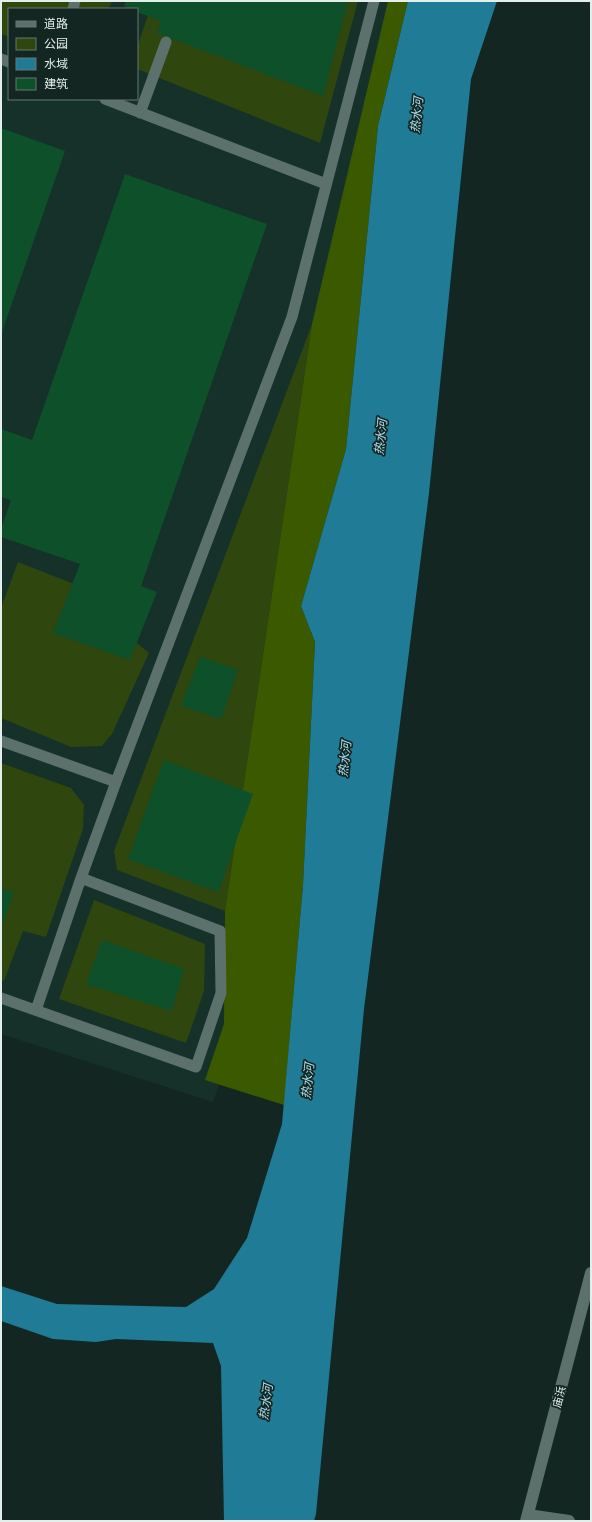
<svg xmlns="http://www.w3.org/2000/svg" width="592" height="1522" font-family="'Nunito Sans','Noto Sans SC',sans-serif">
<style>
.built{fill:#15312a;fill-rule:evenodd}
.green{fill:#2f460e}
.forest{fill:#3b5a00}
.water{fill:#207b96}
.building{fill:#0e502a}
.lines{fill:none;stroke-linecap:round;stroke-linejoin:round}
.lane{stroke:#5c716b;stroke-width:11}
.street{stroke:#5c716b;stroke-width:12}
.labels{text-anchor:middle;stroke-width:3.5;stroke-linejoin:round;paint-order:stroke}
.street-label{font-size:11px;fill:#e4efec;stroke:#142622}
.water-label{font-size:12px;font-style:italic;fill:#afe1f4;stroke:#142622}
</style>
<rect width="100%" height="100%" fill="#142622"/>
<!-- built -->
<path class="built" d="M1 1H407L325 329 238 1030 213 1102 1 1034ZM9 9H137V99H9Z"/>
<!-- green -->
<path class="green" d="M1 1H112L109 9H9V37L1 34Z
M153 1H358L320 143 137 69V47Z
M312 324 225 911 117 870 114 851Z
M18 562 133 607 125 633 149 653 112 734 102 746 71 747 1 718V608Z
M1 763 71 788 84 805 83 829 46 937 23 931 4 981 1 980Z
M94 900 205 944 204 991 186 1043 59 999Z"/>
<!-- forest -->
<path class="forest" d="M388 1H408L378 126 346 449 301 606 315 642 303 885 284 1105 205 1080 224 1024 225 911 312 324Z"/>
<!-- water -->
<path class="water" d="M408 1H497L471 79 429 493 364 1009 316 1514 314 1521H224L221 1366 213 1343 116 1339 96 1342 53 1339 1 1321V1286L57 1304 186 1307 214 1289 247 1238 282 1124 303 885 315 642 301 606 346 449 378 126Z"/>
<!-- building -->
<path class="building" d="M126 1H348L323 96 157 33 161 21 137 12V9H130L124 6Z
M1 128 65 151 1 335Z
M125 174 267 224 141 586 157 592 130 660 53 633 80 564 1 537V529L11 500 1 497V429L32 440Z
M200 657 238 670 221 719 181 706Z
M164 760 253 794 218 892 128 859Z
M1 888 14 893 1 928Z
M102 940 184 969 172 1011 86 984Z"/>
<g class="lines">
<!-- lane -->
<path class="lane" d="M73 9 75 1
M1 59 9 62
M105 99 326 184
M140 113 166 42
M1 741 116 782
M1 998 196 1067 221 993 220 931 81 878
M36 1010 81 878 116 782 292 317 374 1"/>
<!-- street -->
<path class="street" d="M528 1515 569 1521
M526 1521 591 1273"/>
</g>
<g class="labels">
<!-- street labels -->
<g class="street-label">
<text transform="translate(559 1397) rotate(-75)" y="4">庙浜</text>
</g>
<!-- water labels -->
<g class="water-label">
<text transform="translate(417 115) rotate(-84)" y="4">热水河</text>
<text transform="translate(381 437) rotate(-84)" y="4">热水河</text>
<text transform="translate(345 759) rotate(-84)" y="4">热水河</text>
<text transform="translate(308 1081) rotate(-84)" y="4">热水河</text>
<text transform="translate(266 1402) rotate(-82)" y="4">热水河</text>
</g>
</g>
<!-- border -->
<rect width="592" height="1522" fill="none" stroke="#e4efec" stroke-width="4"/>
<!-- legend -->
<rect x="8" y="8" width="130" height="92" fill="#142622" stroke="#677673"/>
<rect x="16" y="21" width="20" height="6" fill="#5c716b" stroke="#677673"/>
<text x="44" y="28" font-size="12" fill="#e4efec">道路</text>
<rect x="16" y="38" width="20" height="12" fill="#2f460e" stroke="#677673"/>
<text x="44" y="48" font-size="12" fill="#e4efec">公园</text>
<rect x="16" y="58" width="20" height="12" fill="#207b96" stroke="#677673"/>
<text x="44" y="68" font-size="12" fill="#e4efec">水域</text>
<rect x="16" y="78" width="20" height="12" fill="#0e502a" stroke="#677673"/>
<text x="44" y="88" font-size="12" fill="#e4efec">建筑</text>
</svg>
